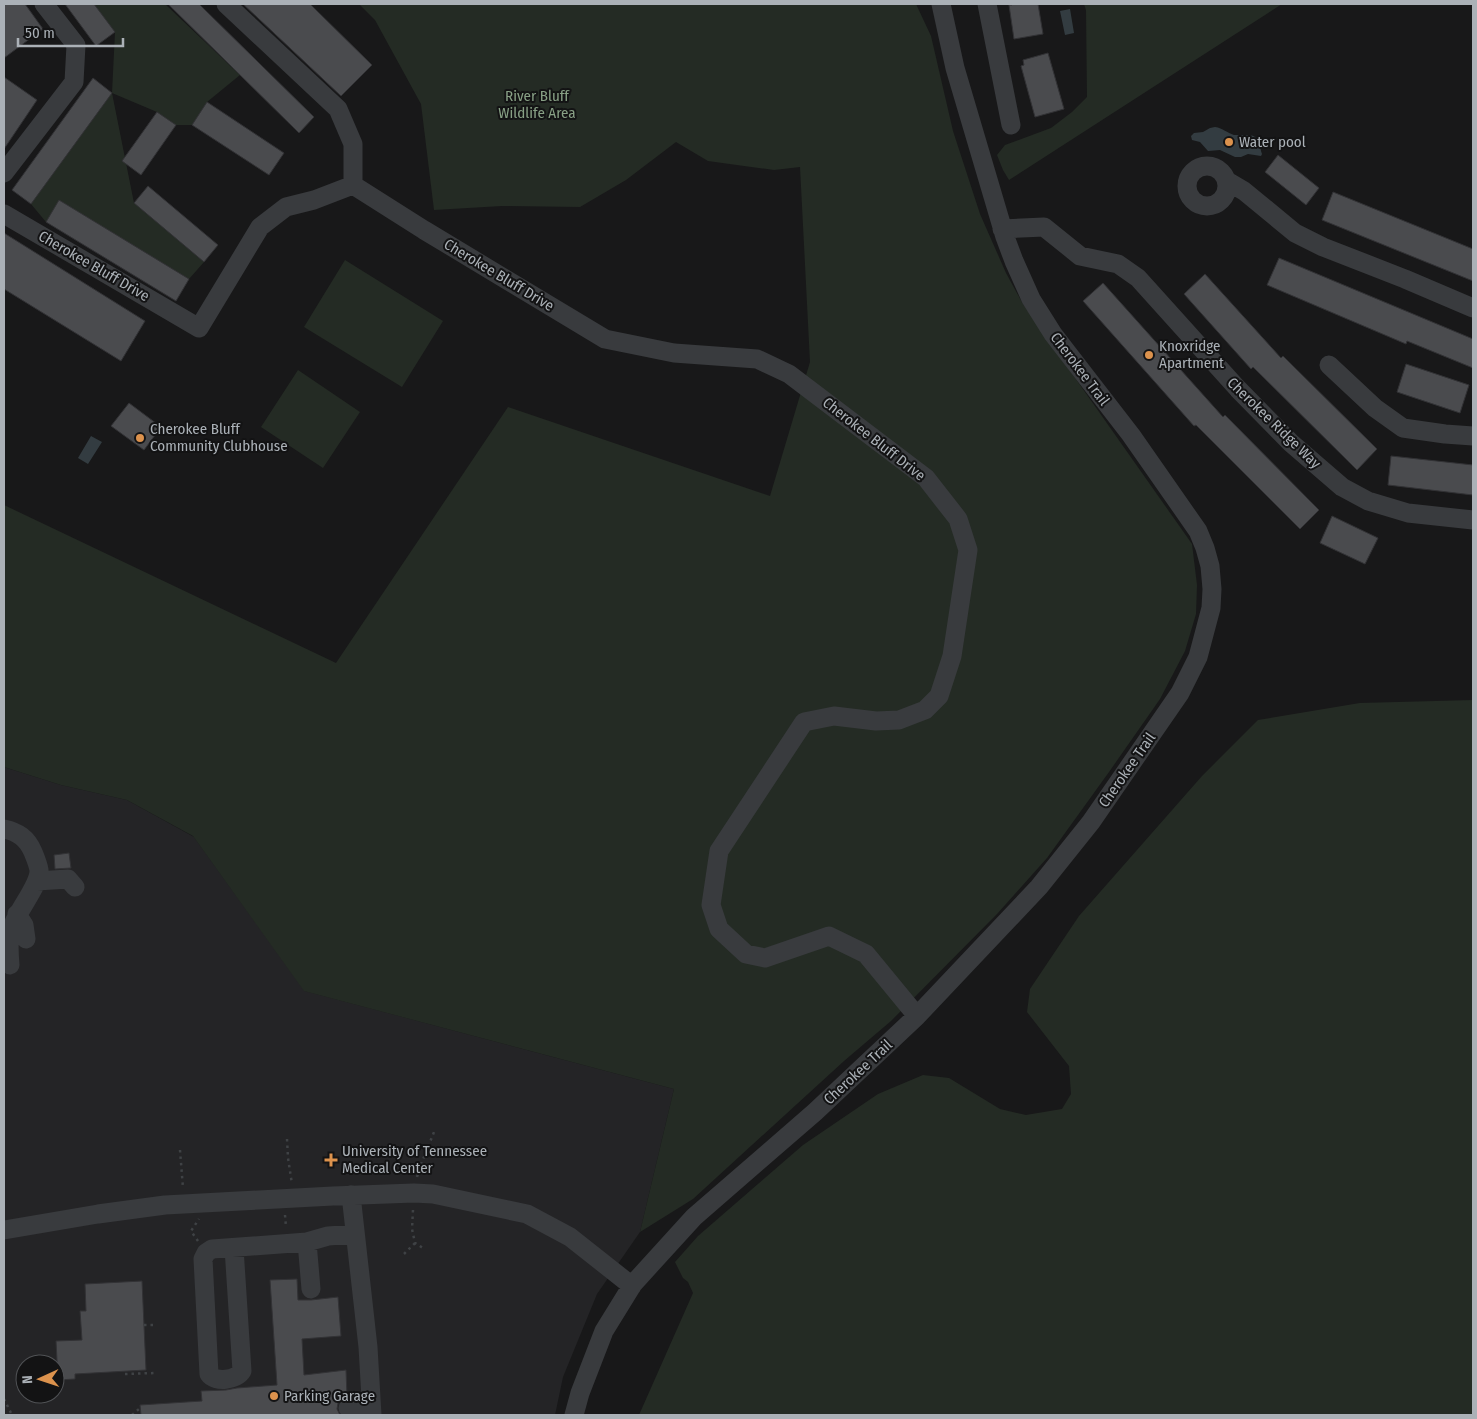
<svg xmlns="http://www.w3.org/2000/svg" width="1477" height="1419" font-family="'Fira Sans Condensed',sans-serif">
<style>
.built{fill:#242426;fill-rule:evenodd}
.green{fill:#242b24}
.water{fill:#333c41}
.building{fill:#4a4b4e;stroke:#323235}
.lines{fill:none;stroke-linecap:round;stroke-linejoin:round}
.path{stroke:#3f4245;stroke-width:2.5;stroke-dasharray:2.5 4;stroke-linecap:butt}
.minor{stroke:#393b3e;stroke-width:19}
.poi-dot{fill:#dc924d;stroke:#131314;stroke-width:2}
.labels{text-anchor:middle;stroke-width:4;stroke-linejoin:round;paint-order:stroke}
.park-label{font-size:15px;fill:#88a085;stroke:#131314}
.poi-label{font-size:15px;fill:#abb1b7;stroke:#131314;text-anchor:start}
.street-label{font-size:15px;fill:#abb1b7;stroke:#131314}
</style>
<rect width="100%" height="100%" fill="#181819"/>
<!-- built -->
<path class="built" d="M4 767 61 785 127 800 194 837 305 991 674 1089 640 1232 597 1294 563 1377 555 1415H4ZM25 1364H55V1394H25Z"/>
<!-- green -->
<path class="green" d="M94 4H165L240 75 207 102 192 125H176L157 112 112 93 134 203 204 262 189 279 59 201 46 222 31 204 112 93 115 32Z
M359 4H916L931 36 953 131 980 214 1006 273 1023 304 1192 544 1197 585 1196 614 1185 651 1160 699 1109 772 1047 858 997 914 891 1021 844 1061 693 1199 640 1232 674 1089 304 991 193 836 127 800 61 785 4 767V505L336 663 508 407 770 496 810 362 800 167 774 170 708 161 676 142 626 180 580 207 502 206 434 210 421 104 375 20Z
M1084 4H1282L1009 180 1003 170 997 155 1005 145 1051 128 1072 112 1087 97 1086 10Z
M345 260 443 321 402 387 304 327Z
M298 370 360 412 323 468 261 427Z
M1473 700V1415H639L693 1293 688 1282 683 1278 675 1262 698 1236 803 1145 878 1094 923 1075 949 1078 1000 1109 1026 1115 1062 1109 1071 1094 1069 1066 1027 1012 1030 989 1079 916 1202 776 1258 720 1360 703Z"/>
<!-- water -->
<path class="water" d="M1070 9 1074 33 1065 35 1060 11Z
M1215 127C1223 128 1227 133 1234 135 1236 135 1239 135 1242 135 1259 134 1258 139 1262 154L1261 156 1248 154 1241 157H1235L1220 150 1208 151 1200 142 1192 140 1191 136 1194 133 1203 132 1210 128Z
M91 436 102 442 88 464 78 458Z"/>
<!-- building -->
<path class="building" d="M4 4H25L43 29 4 58Z
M65 4H94L115 32 96 46Z
M168 4H199L314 117 299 133Z
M243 4H310L372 65 341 96Z
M1012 4H1038L1043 34 1014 39 1009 5H1012Z
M1048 53 1064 109 1035 117 1021 66 1024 65 1023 60Z
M4 77 37 100 4 149Z
M93 78 112 93 31 204 12 190Z
M207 102 284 153 269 175 192 125Z
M157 112 176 125 141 175 122 161Z
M1278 155 1319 188 1306 205 1265 172Z
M148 186 218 245 204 262 134 203Z
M1333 192 1473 249V281L1322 220Z
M59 200 189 279 176 301 46 222Z
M4 233 145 321 121 361 4 289Z
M1279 258 1473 339V368L1407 341 1406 344 1267 285Z
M1205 274 1281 358 1283 356 1377 449 1357 470 1253 367 1251 369 1184 294Z
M1103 283 1223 417 1225 415 1319 510 1300 529 1196 425 1194 426 1083 301Z
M1406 364 1469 385 1460 413 1397 392Z
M129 403 161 427 144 450 111 426Z
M1391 456 1473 465V495L1388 485Z
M1332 516 1378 538 1365 564 1320 543Z
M69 853 71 868 55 869 54 855Z
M297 1279 298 1300H311L338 1297 341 1336 302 1339 304 1375 346 1370 347 1397 342 1399 338 1403 337 1409 340 1415H141L140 1405 202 1401 201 1391 226 1390 237 1388 277 1385 270 1280Z
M142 1281 146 1370 75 1374V1379L58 1380 56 1341 82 1340 80 1311H86L85 1284Z"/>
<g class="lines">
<!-- path -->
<path class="path" d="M287 1139 288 1158 292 1184
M180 1150 183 1188
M417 1177 420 1167 434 1132
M413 1210 412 1229 415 1243 423 1248
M285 1215 286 1227
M198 1241 191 1231 199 1219
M404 1254 415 1243
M144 1325H155
M125 1374 155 1373
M4 1399 12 1415
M132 1415 139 1409"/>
<!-- minor -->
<path class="minor" d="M226 4 338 109 353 144V185
M987 4 1011 125
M1187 186a20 20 0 1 1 40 0a20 20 0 1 1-40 0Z
M4 173 74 82 76 45 44 4
M1227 181 1244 191 1295 233 1323 247 1405 279 1473 308
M353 185 424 230 605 339 674 353 757 359 789 374 926 478 958 519 968 550 952 656 939 696 925 710 899 720 876 721 834 716 804 722 719 851 711 905 719 929 746 954 765 958 829 936 866 954 917 1016
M4 214 199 328 260 227 286 207 314 200 353 185
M1002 229 1044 227 1080 256 1118 264 1138 278 1238 389 1291 443 1342 487 1368 501 1408 513 1473 520
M1329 365 1375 408 1403 428 1445 434 1473 436
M4 829C18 832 27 838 33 852 35 857 38 864 39 870 40 885 16 912 11 930 8 941 9 954 10 965
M37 881 68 879 75 887
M17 914 24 925 26 939
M351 1195 368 1347 372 1415
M4 1230 98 1214 165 1205 333 1196 414 1193 433 1194 527 1214 570 1237 632 1286
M307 1242 311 1289
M234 1248 242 1371C237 1380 215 1383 209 1374L203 1259 206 1253 212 1249 307 1242 328 1236 355 1234
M348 1408 371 1407
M574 1415 580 1393 604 1331 633 1284 694 1217 815 1112 917 1016 1039 887 1091 822 1180 693 1198 657 1211 608 1212 589 1210 566 1205 548 1198 531 1131 435 1053 334 1031 299 1014 261 1005 237 955 68 941 4"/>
</g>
<!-- markers -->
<g class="poi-dot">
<circle cx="1229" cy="142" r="5"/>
<circle cx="1149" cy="355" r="5"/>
<circle cx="140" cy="438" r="5"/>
<path d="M328.5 1152.5h5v5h5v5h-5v5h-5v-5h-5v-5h5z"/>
<circle cx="274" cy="1396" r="5"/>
</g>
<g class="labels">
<!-- park labels -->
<g class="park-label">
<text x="537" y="101">River Bluff<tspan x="537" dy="17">Wildlife Area</tspan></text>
</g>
<!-- poi labels -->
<g class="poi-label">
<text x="1239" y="147">Water pool</text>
<text x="1159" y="351">Knoxridge<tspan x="1159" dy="17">Apartment</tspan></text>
<text x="150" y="434">Cherokee Bluff<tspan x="150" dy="17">Community Clubhouse</tspan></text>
<text x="342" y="1156">University of Tennessee<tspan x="342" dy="17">Medical Center</tspan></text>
<text x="284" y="1401">Parking Garage</text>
</g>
<!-- street labels -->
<g class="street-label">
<text transform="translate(94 266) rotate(30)" y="5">Cherokee Bluff Drive</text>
<text transform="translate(499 275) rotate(31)" y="5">Cherokee Bluff Drive</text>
<text transform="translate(1080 369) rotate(53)" y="5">Cherokee Trail</text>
<text transform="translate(1274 423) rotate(44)" y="5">Cherokee Ridge Way</text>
<text transform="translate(874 439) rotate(38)" y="5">Cherokee Bluff Drive</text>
<text transform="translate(1127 770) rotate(-55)" y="5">Cherokee Trail</text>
<text transform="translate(858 1072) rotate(-43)" y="5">Cherokee Trail</text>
</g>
</g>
<!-- border -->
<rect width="1477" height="1419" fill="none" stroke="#abb1b7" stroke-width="10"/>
<!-- north arrow -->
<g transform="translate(40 1379) rotate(267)"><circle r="24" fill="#131314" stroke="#505255"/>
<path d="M0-4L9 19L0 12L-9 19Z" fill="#dc924d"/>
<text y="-8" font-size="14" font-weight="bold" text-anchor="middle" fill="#abb1b7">N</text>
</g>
<!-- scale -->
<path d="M18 38v8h105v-8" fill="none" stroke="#abb1b7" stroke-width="2.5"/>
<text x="25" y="38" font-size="15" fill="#abb1b7" stroke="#131314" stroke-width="4" paint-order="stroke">50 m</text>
</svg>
